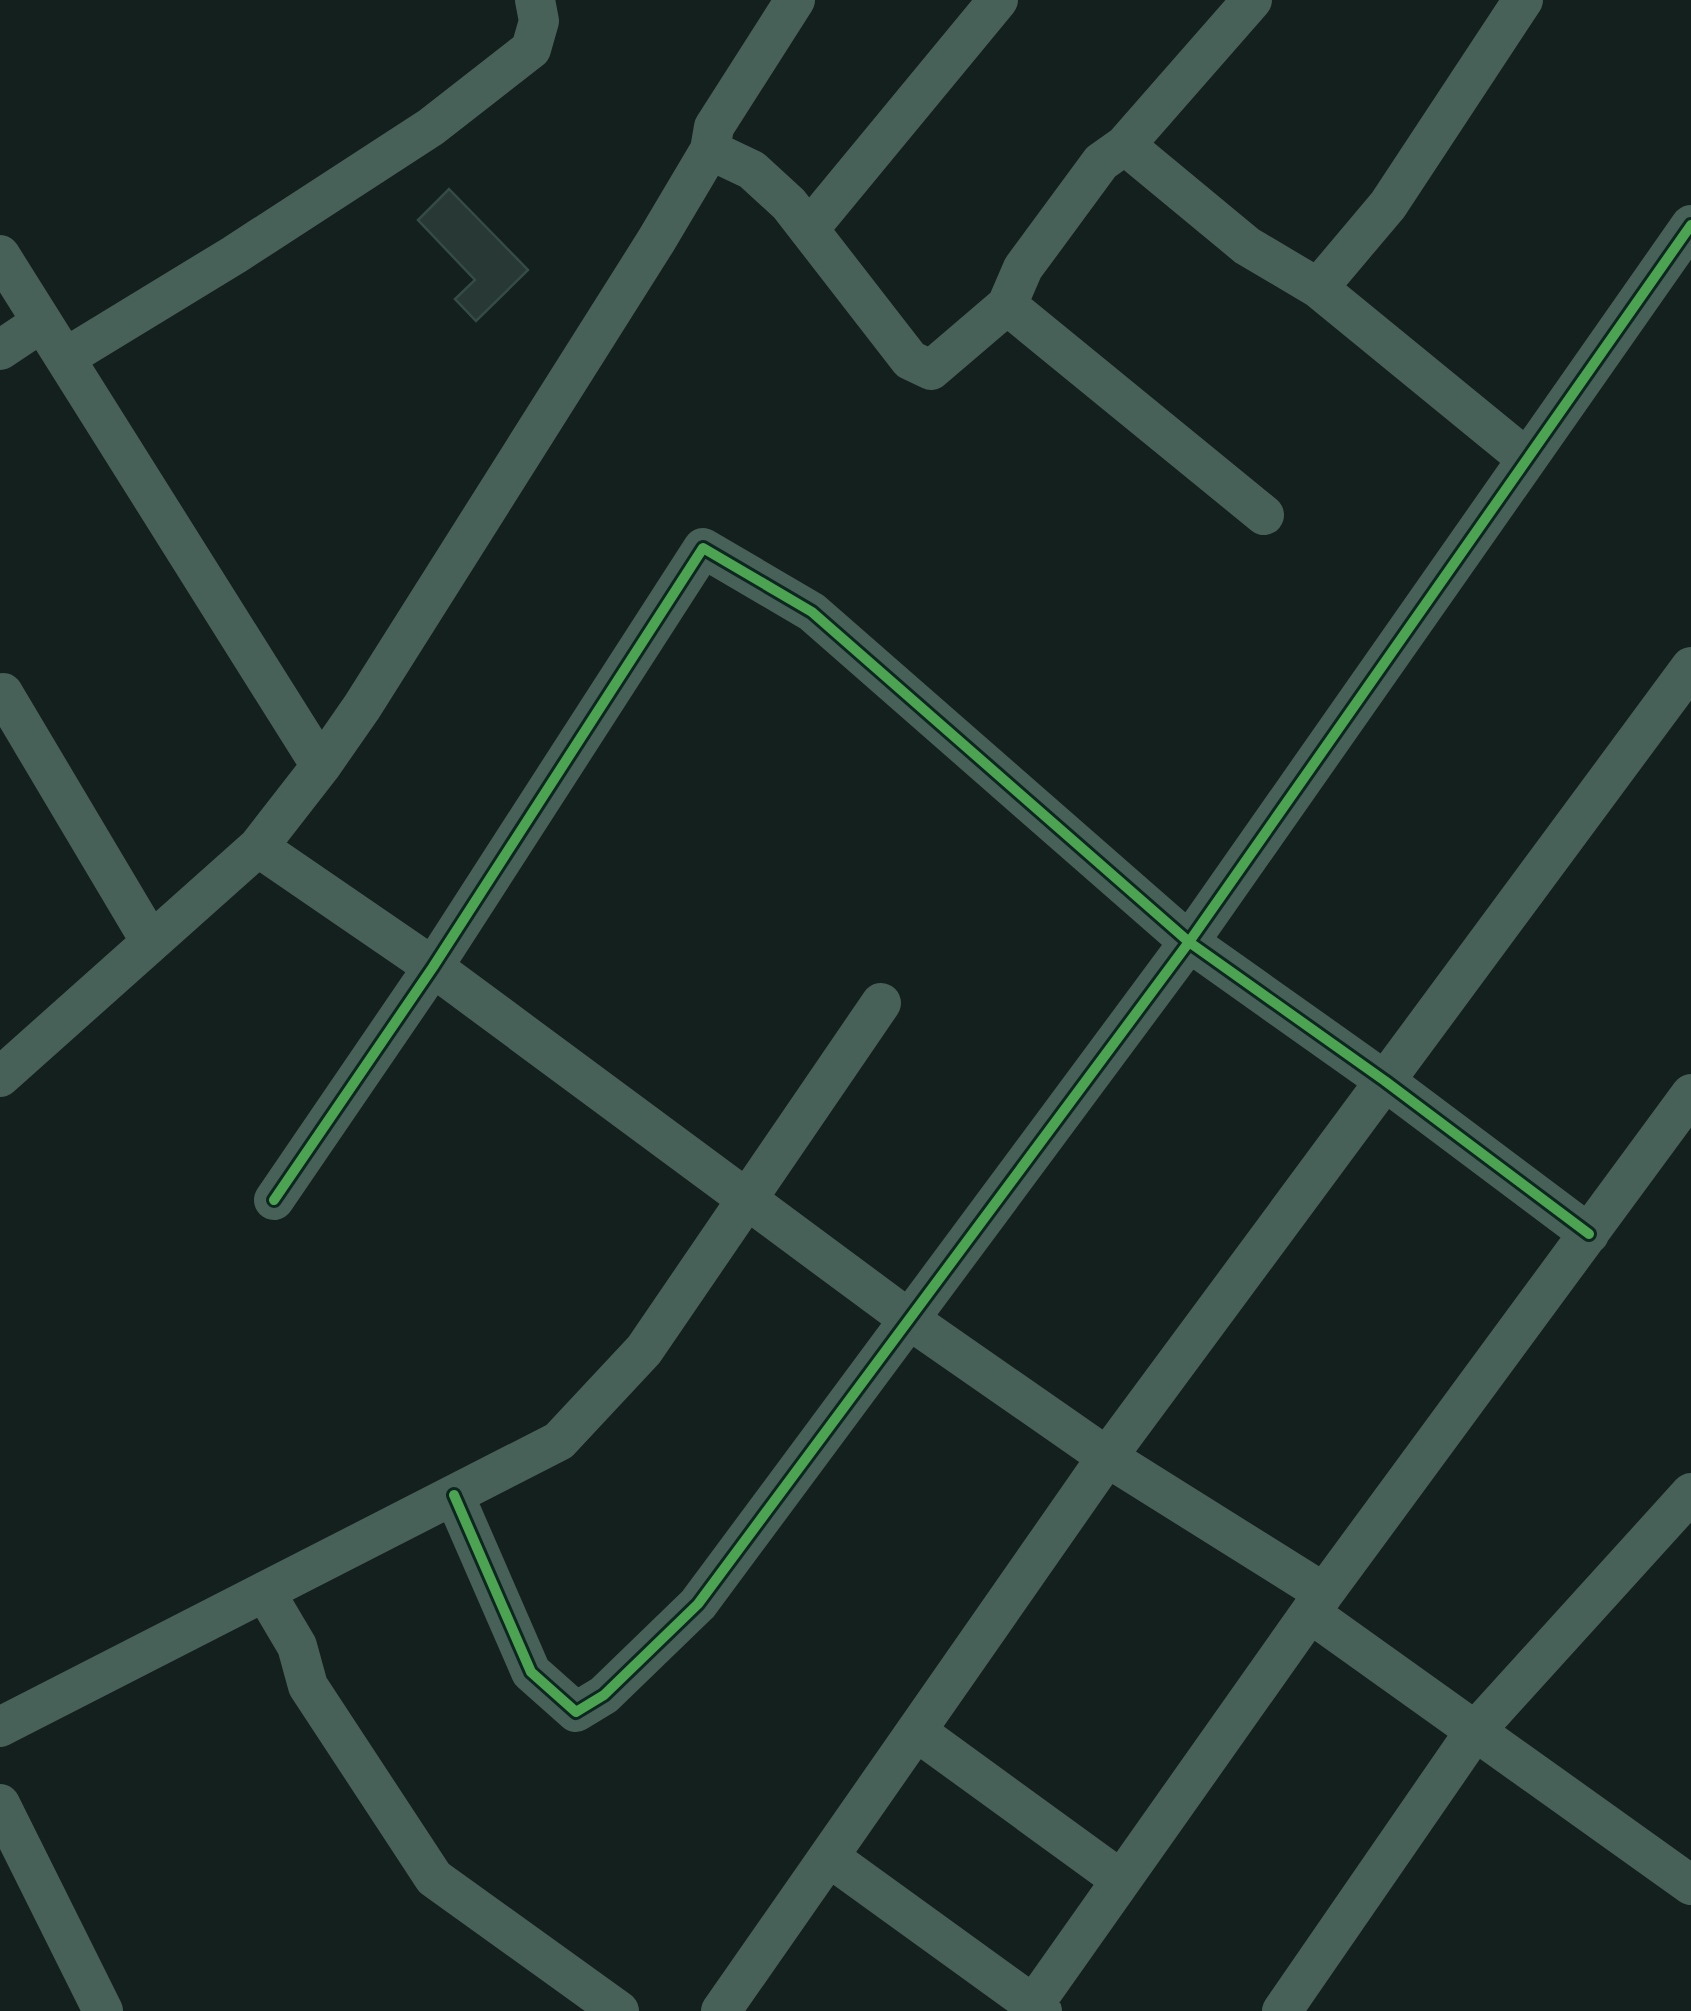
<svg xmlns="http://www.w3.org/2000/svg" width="1691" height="2011" font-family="'IBM Plex Sans',sans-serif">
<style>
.building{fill:#283834;stroke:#354b46;stroke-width:2.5}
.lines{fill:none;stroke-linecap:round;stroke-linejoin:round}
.street{stroke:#486158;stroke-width:40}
.cycleway-casing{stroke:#0e2620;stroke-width:16}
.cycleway{stroke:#4ca352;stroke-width:10}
</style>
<rect width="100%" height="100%" fill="#14201d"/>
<!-- building -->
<path class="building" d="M449 189 528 270 476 321 455 299 475 280 418 220Z"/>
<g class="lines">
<!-- street -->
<path class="street" d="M1125 145 1247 246 1318 288 1527 459
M710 150 752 170 789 204 910 360 931 370 1007 305 1023 268 1101 162 1125 145 1252 0
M809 229 998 0
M0 255 321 766
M1318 288 1388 205 1523 0
M1007 305 1264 515
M0 350 42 322
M65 358 234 255 431 127 531 49 539 21 535 0
M3 693 151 942
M258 847 433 967 910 1320 1107 1457 1324 1593
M0 1077 258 847 321 766 362 707 656 241 710 150 714 127 795 0
M274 1200 433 967 703 548 812 612 1189 942 1385 1081 1589 1234
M454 1495 531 1672 576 1712 604 1695 698 1604 1189 942 1691 225
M265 1592 297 1646 308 1686 434 1878 619 2011
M1310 1613 1691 1885
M0 1727 559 1441 644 1350 881 1003
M916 1731 1121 1880
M0 1804 103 2011
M829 1857 1042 2011
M721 2011 1107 1457 1691 667
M1029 2011 1324 1593 1691 1094
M1282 2011 1475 1731 1691 1493"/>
<!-- cycleway casing -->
<g class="cycleway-casing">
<path id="cycleway" d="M274 1200 433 967 703 548 812 612 1189 942 1385 1081 1589 1234
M454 1495 531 1672 576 1712 604 1695 698 1604 1189 942 1691 225"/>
</g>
<!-- cycleway -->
<use href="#cycleway" class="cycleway"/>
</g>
</svg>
